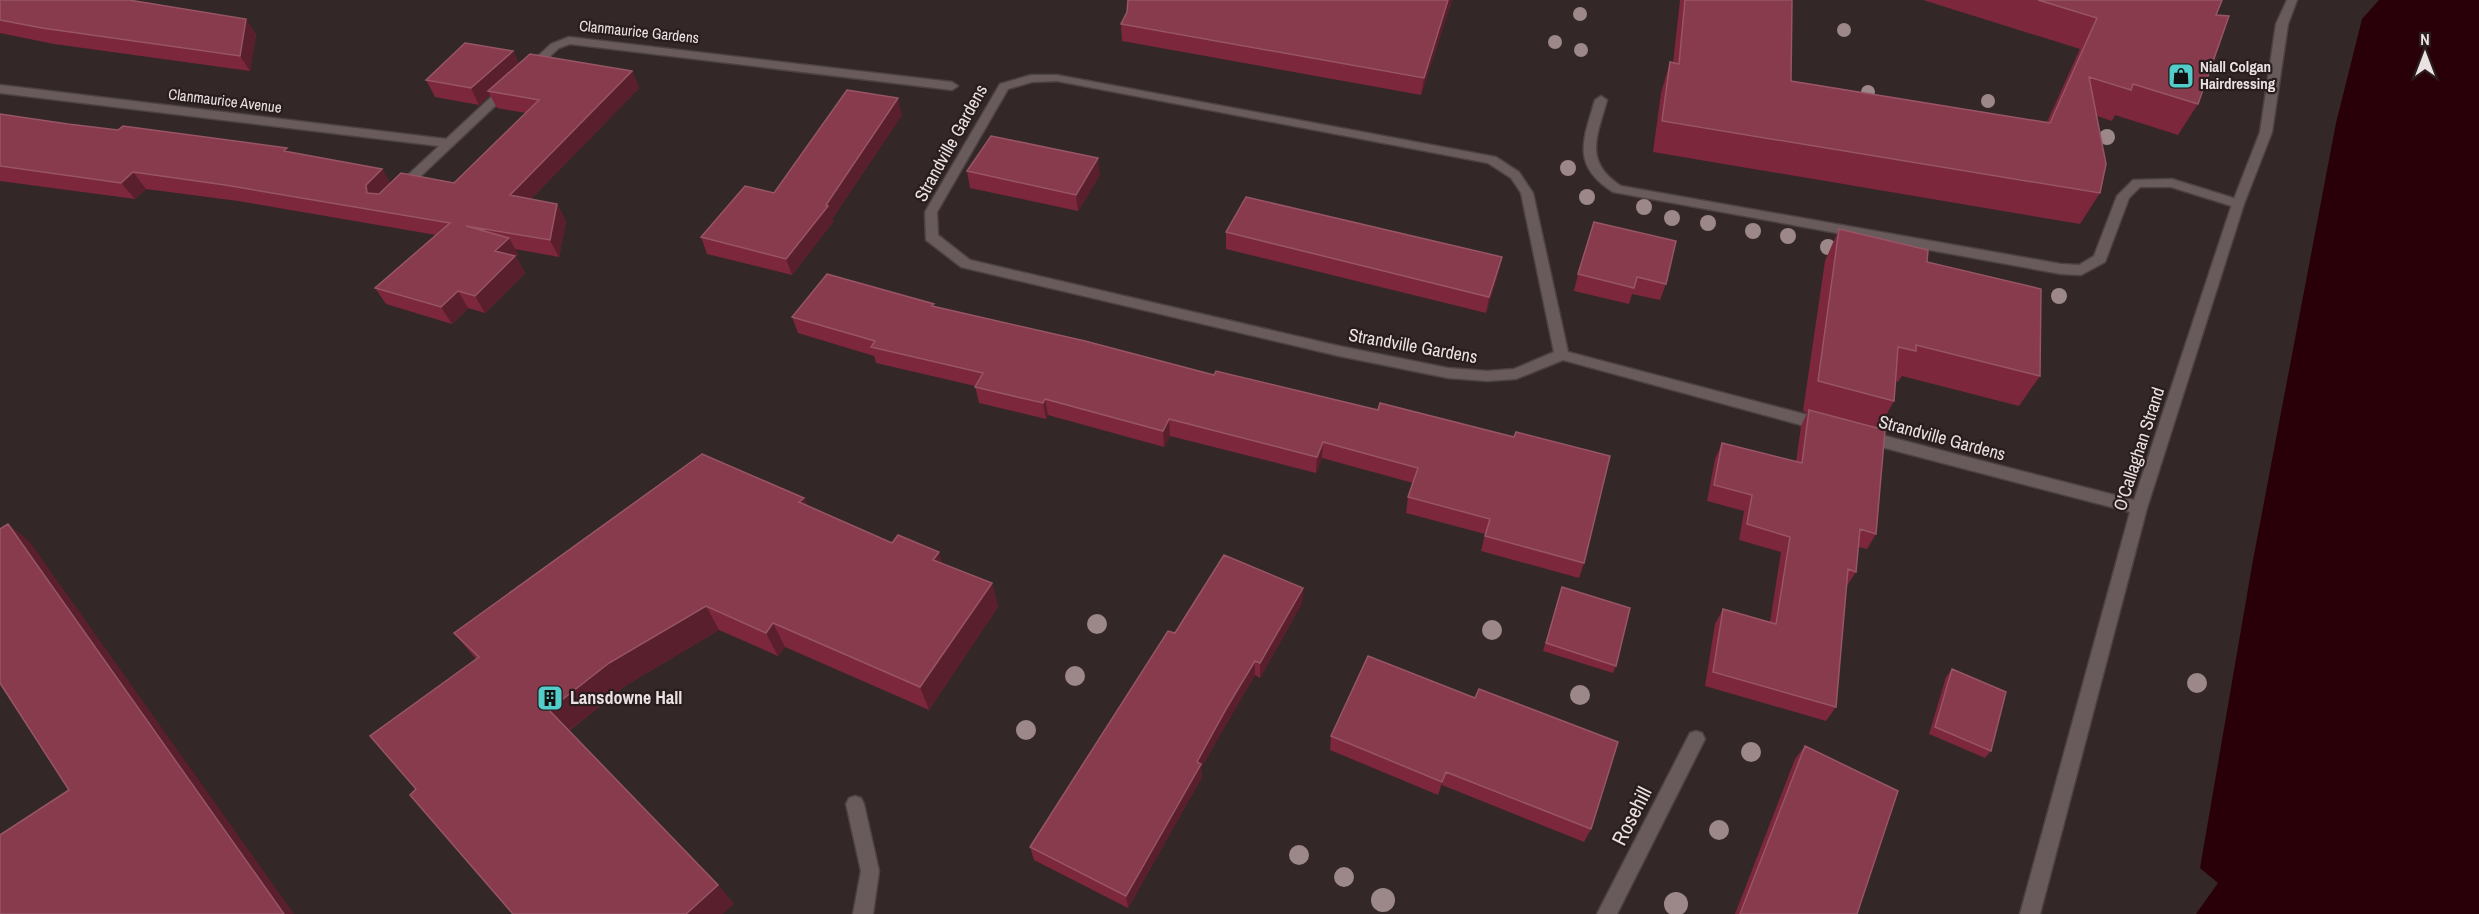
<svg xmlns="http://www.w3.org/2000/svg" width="2479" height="914" font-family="'Archivo Narrow',sans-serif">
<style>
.water{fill:#2a0008}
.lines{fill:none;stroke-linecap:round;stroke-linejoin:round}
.service-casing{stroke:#4d4243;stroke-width:3}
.minor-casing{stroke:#4d4243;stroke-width:3}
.service{fill:#695b5c;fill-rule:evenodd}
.minor{fill:#695b5c;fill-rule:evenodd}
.tree{fill:#9c8789}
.wall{fill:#7c273c}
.shaded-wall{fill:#5a1f2c}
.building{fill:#883b4d;stroke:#975565;stroke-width:1.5}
.labels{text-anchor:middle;stroke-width:4.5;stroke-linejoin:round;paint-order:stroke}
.far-street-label{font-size:15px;fill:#eae1e2;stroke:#291d1e}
.far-poi-label{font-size:15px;font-weight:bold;fill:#eae1e2;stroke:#291d1e;text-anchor:start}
.street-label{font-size:18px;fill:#eae1e2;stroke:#291d1e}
.poi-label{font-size:18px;font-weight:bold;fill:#eae1e2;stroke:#291d1e;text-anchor:start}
.near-street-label{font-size:21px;fill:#eae1e2;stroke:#291d1e}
</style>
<rect width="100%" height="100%" fill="#332728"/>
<!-- water -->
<path class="water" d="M2379 0H2479V914H2196L2218 883 2200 868 2253 560 2336 123 2362 19Z"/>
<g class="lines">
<!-- service casing -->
<g class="service-casing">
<path id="service" d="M1601 96 1607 100C1597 137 1583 161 1621 186L2061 264 2079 265 2094 256 2117 196 2133 180 2172 179 2243 201 2244 204 2238 208 2171 187H2140L2129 198 2105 262 2081 275 2061 274 1613 192C1571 165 1583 141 1595 100Z
M855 796 861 798 864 804 879 871 873 914H853L861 871 846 804 849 798Z"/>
</g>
<!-- minor casing -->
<g class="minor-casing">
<path id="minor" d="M2287 0H2297L2288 24 2272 132 2244 204 2147 508 2040 914H2020L2130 512 1866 443 1859 437 1866 431 2134 500 2232 204 2260 132 2276 24Z
M569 37 952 82 958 86 952 90 570 44 559 48 534 71H526V67L551 44Z
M1031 75H1057L1496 157 1519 172 1533 193 1568 352 1823 419 1830 425 1823 431 1563 360 1516 379 1487 381 1448 378 1339 356 961 267 926 240 925 212 1000 84ZM1057 81 1488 163 1511 178 1521 193 1554 352 1514 369 1487 371 1448 368 1339 346 970 260 938 235 937 212 1008 89 1032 82Z
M0 85 446 139 503 86H511L513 89 404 192 400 193 394 189 396 186 439 146 0 93Z
M1696 731 1702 733 1705 739 1617 914H1597L1690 733Z"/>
</g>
<!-- service -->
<use href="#service" class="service"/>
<!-- minor -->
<use href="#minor" class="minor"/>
</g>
<!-- trees -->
<g class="tree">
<circle cx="1580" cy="14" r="7"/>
<circle cx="1844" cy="30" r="7"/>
<circle cx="1555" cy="42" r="7"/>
<circle cx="1581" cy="50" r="7"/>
<circle cx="1868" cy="92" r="7"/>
<circle cx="1988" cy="101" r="7"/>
<circle cx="2107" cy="137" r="8"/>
<circle cx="1568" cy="168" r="8"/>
<circle cx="1587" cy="197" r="8"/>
<circle cx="1644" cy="207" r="8"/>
<circle cx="1672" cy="218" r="8"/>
<circle cx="1708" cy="223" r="8"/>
<circle cx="1753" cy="231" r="8"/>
<circle cx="1788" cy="236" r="8"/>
<circle cx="1828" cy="247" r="8"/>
<circle cx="2059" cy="296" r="8"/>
<circle cx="1097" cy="624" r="10"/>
<circle cx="1492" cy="630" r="10"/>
<circle cx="1075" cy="676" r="10"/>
<circle cx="2197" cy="683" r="10"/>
<circle cx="1580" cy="695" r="10"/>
<circle cx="1026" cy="730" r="10"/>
<circle cx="1751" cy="752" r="10"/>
<circle cx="1719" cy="830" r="10"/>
<circle cx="1299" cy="855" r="10"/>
<circle cx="1344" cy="877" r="10"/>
<circle cx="1383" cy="900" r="12"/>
<circle cx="1676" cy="904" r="12"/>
</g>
<!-- wall -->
<path class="wall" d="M0 0 246 19 256 35 250 71 54 44 0 33Z
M1452 0 1421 95 1122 41 1121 24Z
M1680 0H1792L1791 81 2047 122 2080 49 1923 0H2222L2216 15 2198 104 2178 135 2115 115 2112 121 2097 116 2100 193 2080 224 1653 152 1661 93 1670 62 1673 63Z
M513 51 519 63 632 71 639 88 531 199 557 204 566 221 559 257 515 249 518 254 516 257 525 273 485 313 468 308 452 324 386 304 375 288 436 235 238 201 146 189 135 199 0 181V114L68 124 290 152 382 169 390 183H454L526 113 497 108 490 95 479 105 435 97 426 80Z
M902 115 832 219 833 222 792 275 707 254 701 237Z
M967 171 1100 175 1078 211 970 188Z
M1839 229 1927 262 2040 376 2019 406 1902 376 1898 382 1896 381 1894 401 1879 428 1876 534 1867 549 1858 547 1856 572 1846 587 1836 707 1826 721 1705 686 1715 624 1723 609 1770 622 1781 552 1739 540 1744 511 1707 501 1715 459 1722 443 1796 462 1801 426 1807 413 1803 411 1825 261Z
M1226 232 1498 274 1486 313 1226 249Z
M1676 241 1666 284 1660 300 1632 294 1629 304 1574 291 1578 274Z
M935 307 1214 375 1378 410 1584 563 1579 578 1481 551 1485 534 1406 513 1408 497 1413 483 1322 458 1316 473 1170 436 1164 447 1048 415 1046 419 979 403 975 386 876 363 874 356 798 333 792 317Z
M804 498 808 506 892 543 992 583 998 607 929 710 785 647 778 656 719 630 625 686 569 731 718 885 734 904 416 789 476 659 454 633Z
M1562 587 1616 666 1613 673 1543 651Z
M1303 588 1302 603 1260 678 1255 675 1228 721 1201 768 1202 777 1128 908 1034 860 1030 847 1175 633Z
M1368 656 1591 829 1584 842 1442 785 1438 795 1330 750 1331 736Z
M1952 669 1991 751 1985 758 1929 734 1946 677Z
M1805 746 1857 914H1735L1795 759Z"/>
<!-- shaded-wall -->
<path class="shaded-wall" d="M1448 0H1452L1421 95 1424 78Z
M246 19 256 35 250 71 240 56Z
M513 51 521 67 488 91 490 95 479 105 471 88Z
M632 71 639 88 519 211 510 195Z
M898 98 902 115 832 219 833 222 792 275 786 259 826 205Z
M1098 158 1100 175 1078 211 1076 195Z
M382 169 392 186 377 202 367 193 366 185Z
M133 172 146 189 135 199 121 183Z
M557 204 566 221 559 257 550 240Z
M509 238 518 254 516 257 525 273 485 313 475 296 495 251Z
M1502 257 1498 274 1486 313 1489 297Z
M458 291 468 308 452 324 441 307Z
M1045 399 1048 415 1046 419 1043 403Z
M1169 419 1170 436 1164 447 1163 431Z
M1323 442 1322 458 1316 473 1317 457Z
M804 498 815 523 799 502Z
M8 524 29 541 294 914H284Z
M939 552 946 577 933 560Z
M992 583 998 607 929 710 920 687Z
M1303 588 1302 603 1260 678V663Z
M706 606 719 630 625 686 567 732 549 710 609 663Z
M773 623 785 647 778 656 766 633Z
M1255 661V675L1201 768 1202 777 1128 908 1126 896 1197 762Z
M1446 772 1442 785 1438 795 1442 782Z
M718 885 734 904 723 914H686Z"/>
<!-- building -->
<path class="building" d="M0 0H129L246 19 240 56 42 28 0 20Z
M1128 0H1448L1424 78 1121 24 1127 12Z
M1685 0H1792L1791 81 2050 123 2097 18 2038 0H2222L2216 15 2229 16 2198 104 2133 84 2131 90 2089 77 2106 164 2100 193 1662 121 1670 62 1679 64Z
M465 43 513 51 471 88 426 80Z
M530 54 632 71 510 195 557 204 550 240 466 226 509 238 495 251 515 256 475 296 458 291 441 307 375 288 450 223 225 185 133 172 121 183 0 166V114L68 124 118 130 123 126 287 148 284 151 382 169 366 185 367 193 379 194 401 173 454 183 539 100 488 91Z
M847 90 898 98 826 205 828 206 786 259 701 237 745 186 774 193Z
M991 136 1098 158 1076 195 967 171Z
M1246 197 1502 257 1489 297 1226 232Z
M1594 222 1676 241 1666 284 1637 277 1634 288 1578 274Z
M1839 229 1928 250 1927 262 2041 289 2040 376 1916 345V351L1898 347 1894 401 1818 381Z
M827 274 934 304 932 306 1085 341 1214 375 1216 371 1378 410 1380 403 1514 437 1516 432 1610 456 1584 563 1485 536 1490 519 1408 497 1418 468 1323 442 1317 457 1169 419 1163 431 1045 399 1043 403 975 387 983 373 871 347 875 341 792 317Z
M1809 410 1885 430 1876 534 1860 529 1856 572 1848 569 1836 707 1713 672 1723 609 1776 624 1790 537 1747 524 1752 495 1714 485 1722 443 1802 463Z
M702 454 804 498 799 502 892 543 898 535 939 552 933 560 992 583 920 687 773 623 766 633 706 606 609 663 549 710 718 885 686 914H513L410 795 416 789 370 736 479 657 454 633Z
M8 524 284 914H0V835L69 790 0 683V529Z
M1224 555 1303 588 1260 663 1255 661 1227 707 1197 762 1201 764 1126 896 1030 847 1168 631 1175 633Z
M1562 587 1630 608 1616 666 1546 643Z
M1368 656 1475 698 1479 689 1618 742 1591 829 1446 772 1442 782 1331 736Z
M1952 669 2006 692 1991 751 1935 727Z
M1805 746 1898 791 1857 914H1740Z"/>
<!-- icons -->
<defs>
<g id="shop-square" transform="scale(1.35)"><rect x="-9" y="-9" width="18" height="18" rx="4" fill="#53cdc9" stroke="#291d1e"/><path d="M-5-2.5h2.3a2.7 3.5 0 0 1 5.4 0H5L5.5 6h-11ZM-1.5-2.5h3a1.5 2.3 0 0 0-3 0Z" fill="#111"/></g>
<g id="building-square" transform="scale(1.35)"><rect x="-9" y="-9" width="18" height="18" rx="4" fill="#53cdc9" stroke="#291d1e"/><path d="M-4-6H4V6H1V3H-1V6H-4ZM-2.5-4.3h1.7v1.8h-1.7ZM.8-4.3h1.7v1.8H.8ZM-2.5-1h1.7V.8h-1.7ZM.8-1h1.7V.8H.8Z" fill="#111"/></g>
</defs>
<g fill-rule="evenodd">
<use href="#shop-square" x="2181" y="76"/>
<use href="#building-square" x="550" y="698"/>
</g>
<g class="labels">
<!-- far-street labels -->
<g class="far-street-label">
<text transform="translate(639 32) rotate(6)" y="5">Clanmaurice Gardens</text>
<text transform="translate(225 101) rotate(7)" y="5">Clanmaurice Avenue</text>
</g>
<!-- far-poi labels -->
<g class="far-poi-label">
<text x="2200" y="72">Niall Colgan<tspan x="2200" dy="17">Hairdressing</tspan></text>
</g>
<!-- street labels -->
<g class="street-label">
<text transform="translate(951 143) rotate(-61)" y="6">Strandville Gardens</text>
<text transform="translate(1413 346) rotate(10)" y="6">Strandville Gardens</text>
<text transform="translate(1942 438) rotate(15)" y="6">Strandville Gardens</text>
<text transform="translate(2139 449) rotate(-72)" y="6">O'Callaghan Strand</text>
</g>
<!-- poi labels -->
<g class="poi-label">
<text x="570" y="704">Lansdowne Hall</text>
</g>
<!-- near-street labels -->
<g class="near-street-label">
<text transform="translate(1632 816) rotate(-63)" y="7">Rosehill</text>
</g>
</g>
<!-- north arrow -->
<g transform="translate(2425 54)" stroke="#291d1e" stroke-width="4.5" paint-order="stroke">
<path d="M0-4.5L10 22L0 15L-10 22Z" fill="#eae1e2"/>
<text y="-9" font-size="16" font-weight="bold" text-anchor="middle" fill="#eae1e2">N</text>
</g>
</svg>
